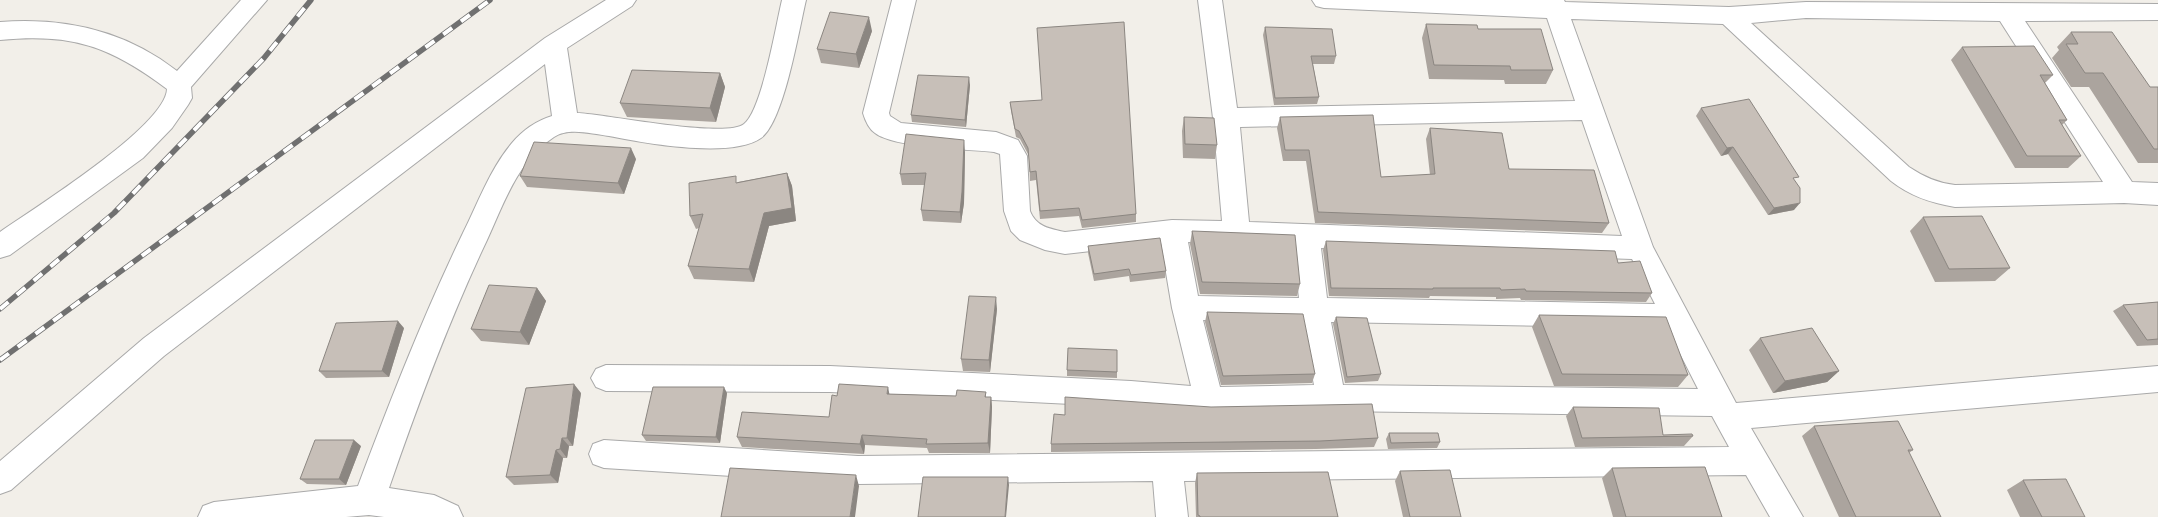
<svg xmlns="http://www.w3.org/2000/svg" width="2158" height="517" font-family="'IBM Plex Sans',sans-serif">
<style>
.lines{fill:none;stroke-linecap:round;stroke-linejoin:round}
.minor-casing{stroke:#a9a9a9;stroke-width:2}
.minor{fill:#fff;fill-rule:evenodd}
.rail-casing{stroke:#707070;stroke-width:5.5}
.rail{stroke:#fff;stroke-width:4;stroke-dasharray:11;stroke-linecap:butt}
.wall{fill:#aba49e}
.shaded-wall{fill:#8b8681}
.building{fill:#c7bfb8;stroke:#8b8681}
</style>
<rect width="100%" height="100%" fill="#f2efe9"/>
<g class="lines">
<!-- minor casing -->
<g class="minor-casing">
<path id="minor" d="M241 0H267L191 87 192 98 188 105 172 128 143 158 10 255 0 258V232C33 209 166 126 167 89 110 46 72 33 0 40V22C64 17 126 31 177 71Z
M606 0H636L632 6 567 48 577 113C606 114 725 139 744 124 762 110 776 25 782 0H806C799 29 784 122 761 138 731 159 644 143 609 136 592 134 569 127 554 137 518 160 504 203 487 240 449 320 418 404 389 488L434 495 458 506 463 517H384L369 515 346 517H198L203 506 214 502 358 486C390 401 423 316 463 233 478 203 490 169 512 143 523 130 536 121 552 116L545 64 164 356 11 490 0 494V461L144 338 545 38Z
M892 0H916L889 113 890 116 901 123 996 132 1018 140 1027 156 1030 211C1036 227 1051 229 1065 232L1172 220 1222 221 1213 118 1198 0H1222L1237 108 1575 101 1547 18 1324 8 1316 6 1312 0H1564L1565 2 1729 7 1806 2 2158 4V20L2025 21 2132 182 2158 183V205L2124 203 1955 207C1931 203 1910 196 1891 181L1723 24 1571 19 1653 247 1736 403 2158 366V392L1751 428 1803 517H1770L1746 475 1184 481 1188 517H1156L1153 481 858 484 604 468 593 464 589 454 593 444 604 440 858 456 1729 447 1712 416 1331 411 1209 414 1131 407 830 392 606 391 596 387 591 378 596 369 606 365 830 366 1131 381 1191 386 1172 308 1161 243 1065 254 1045 250 1020 240 1011 231 1004 211 1000 154 994 152C968 149 894 148 875 133 869 129 865 120 863 113ZM1806 18 2000 21 2103 182 1955 185C1937 183 1924 177 1909 167L1751 23ZM1582 120 1622 236 1249 222 1240 127ZM1188 242 1293 246 1299 298 1198 296ZM1321 248 1632 259 1655 304 1327 298ZM1203 320 1302 322 1314 385 1220 387ZM1331 322 1667 328 1698 389 1343 385Z"/>
</g>
<!-- minor -->
<use href="#minor" class="minor"/>
<!-- rail casing -->
<g class="rail-casing">
<path id="rail" d="M0 309 114 213 264 58 311 0
M0 360 490 0"/>
</g>
<!-- rail -->
<use href="#rail" class="rail"/>
</g>
<!-- wall -->
<path class="wall" d="M1426 24 1478 29 1553 70 1546 84H1505L1504 80 1429 79 1422 38Z
M1265 27 1336 56 1334 64H1313L1319 97 1317 104 1274 105 1263 35Z
M872 31 859 68 821 63 817 49Z
M2071 32 2150 87H2158V163H2138L2089 87H2071L2052 58 2059 50 2057 47Z
M1962 47 2053 75 2045 83 2067 120 2062 125 2081 156 2068 168H2015L1951 60Z
M720 73 725 87 716 122 627 117 620 103Z
M970 85 966 127 912 122 911 115Z
M1010 102 1136 214V222L1082 228 1079 216 1040 219 1036 180 1030 181 1029 156 1020 139 1016 137 1011 111Z
M1701 108 1795 181 1794 210 1768 215 1728 154 1721 156 1696 116Z
M1184 117 1217 145 1215 159 1183 158 1182 131Z
M1280 117 1381 177 1430 175 1426 139 1430 128 1509 169 1609 223 1602 233 1315 223 1306 161H1283L1277 128Z
M965 152 964 203 961 223 923 221 921 210 925 185H902L900 174Z
M636 159 624 194 527 187 520 176Z
M787 173 792 186 796 221 769 226 754 282 694 279 688 266 699 228 696 229 690 216 738 182Z
M1923 217 2010 268 1995 281 1935 282 1910 231Z
M1192 231 1300 284 1297 296 1200 294 1190 244Z
M1326 241 1618 263 1652 293 1646 302 1521 300 1520 298 1496 299V297L1430 296 1429 298 1329 296 1323 250Z
M1088 246 1166 271 1165 278 1130 282 1129 276 1094 281 1088 253Z
M537 288 546 301 529 345 481 341 471 329Z
M2158 302V345L2137 346 2113 311 2123 305Z
M997 309 990 372 963 371 961 359Z
M1207 312 1315 374 1312 383 1221 385 1205 322Z
M1539 315 1688 375 1678 387 1554 386 1532 327Z
M1336 317 1381 374 1378 381 1345 383 1333 324Z
M404 328 389 377 326 378 319 371Z
M1760 338 1839 371 1827 382 1773 393 1749 350Z
M1117 350V378L1067 376V370Z
M986 392V397H991L992 407 990 453H929L927 448 865 445 864 454 742 447 737 437 829 417 890 394 956 396Z
M581 393 573 446H569L567 458H563L558 483 514 485 506 477Z
M727 393 720 443 646 441 642 435Z
M1211 407 1378 438 1374 447 1316 449 1051 452V444L1065 415Z
M1573 407 1663 435 1693 436 1684 446 1575 447 1566 416Z
M1814 426 1913 450 1909 453 1941 517H1839L1802 436Z
M1389 433 1440 442 1437 448 1388 449 1386 439Z
M361 446 346 485 307 484 300 479Z
M1612 468 1722 517H1613L1602 478Z
M1400 471 1461 517H1403L1395 481Z
M1197 473 1338 517H1196L1195 483Z
M2023 480 2085 517H2020L2007 490Z"/>
<!-- shaded-wall -->
<path class="shaded-wall" d="M869 17 872 31 859 68 856 54Z
M720 73 725 87 716 122 710 108Z
M969 77 970 85 966 127 965 120Z
M964 140 965 152 964 203 961 223 960 212Z
M1733 147 1728 154 1721 156 1727 148Z
M631 148 636 159 624 194 618 183Z
M787 173 792 186 796 221 769 226 754 282 749 269 764 213Z
M1800 203 1794 210 1768 215 1774 208Z
M537 288 546 301 529 345 520 332Z
M996 297 997 309 990 372 989 360Z
M398 321 404 328 389 377 382 371Z
M1839 371 1827 382 1773 393 1785 381Z
M574 384 581 393 573 446 567 438Z
M724 387 727 393 720 443 716 437Z
M888 387 890 397 887 394Z
M991 397 992 407 990 453 988 443Z
M862 435 865 445 864 454 860 444Z
M562 438 569 446 567 458 560 449Z
M354 440 361 446 346 485 339 479Z
M556 450 563 458 558 483 550 475Z
M856 475 859 486 855 517H850Z
M1008 477 1009 485 1006 517H1005Z"/>
<!-- building -->
<path class="building" d="M830 12 869 17 856 54 817 49Z
M1124 22 1136 214 1082 220 1079 208 1040 211 1036 171 1030 172 1028 148 1019 131 1015 129 1010 102 1042 100 1037 28Z
M1426 24 1477 25 1478 29H1541L1553 70H1511L1510 66 1434 65Z
M1265 27 1332 29 1336 56H1311L1319 97 1275 98Z
M2071 32H2112L2150 87H2158V149H2154L2103 73H2085L2066 44H2078Z
M2034 46 2053 75H2040L2067 120H2059L2081 156H2027L1962 47Z
M632 70 720 73 710 108 620 103Z
M918 75 969 77 965 120 911 115Z
M1749 99 1799 177 1793 178 1800 188V203L1774 208 1733 147 1727 148 1701 108Z
M1373 115 1381 177 1435 174 1430 128 1502 133 1509 169 1594 170 1609 223 1318 212 1309 150H1285L1280 117Z
M1184 117 1214 118 1217 145 1185 144Z
M906 134 964 140 962 192 960 212 921 210 926 173 900 174Z
M534 142 631 148 618 183 520 176Z
M787 173 792 208 764 213 749 269 688 266 703 214 690 216 689 183 736 176V183Z
M1982 216 2010 268 1949 269 1923 217Z
M1192 231 1295 235 1300 284 1202 282Z
M1160 238 1166 271 1131 275 1129 269 1094 274 1088 246Z
M1326 241 1615 251 1618 263 1640 261 1652 293 1526 291 1525 289 1501 290 1500 288H1433V289L1331 288Z
M489 285 537 288 520 332 471 329Z
M969 296 996 297 989 360 961 359Z
M2158 302V339L2147 340 2123 305Z
M1207 312 1303 314 1315 374 1223 376Z
M1539 315 1666 317 1688 375 1562 374Z
M1336 317 1367 318 1381 374 1347 377Z
M398 321 382 371H319L336 323Z
M1812 328 1839 371 1785 381 1760 338Z
M1068 348 1117 350V372L1067 370Z
M574 384 567 438H562L560 449 556 450 550 475 506 477 526 388Z
M839 384 888 387 887 394 956 396 957 390 986 392 985 397H991L988 443 926 444 927 439 862 435 860 444 737 437 742 412 829 417 832 395 837 396Z
M653 387H724L716 437 642 435Z
M1065 397 1211 407 1372 404 1378 438 1320 441 1051 444 1054 414 1065 415Z
M1573 407 1659 408 1663 435 1692 434 1693 436 1582 438Z
M1898 421 1913 450H1908L1941 517H1856L1814 426Z
M1389 433H1438L1440 442 1391 443Z
M315 440H354L339 479H300Z
M1705 467 1722 517H1626L1612 468Z
M730 468 856 475 850 517H721Z
M1450 470 1461 517H1410L1400 471Z
M1328 472 1338 517H1200V516L1198 515 1197 473Z
M923 477H1008L1005 517H918Z
M2066 479 2085 517H2042L2023 480Z"/>
</svg>
